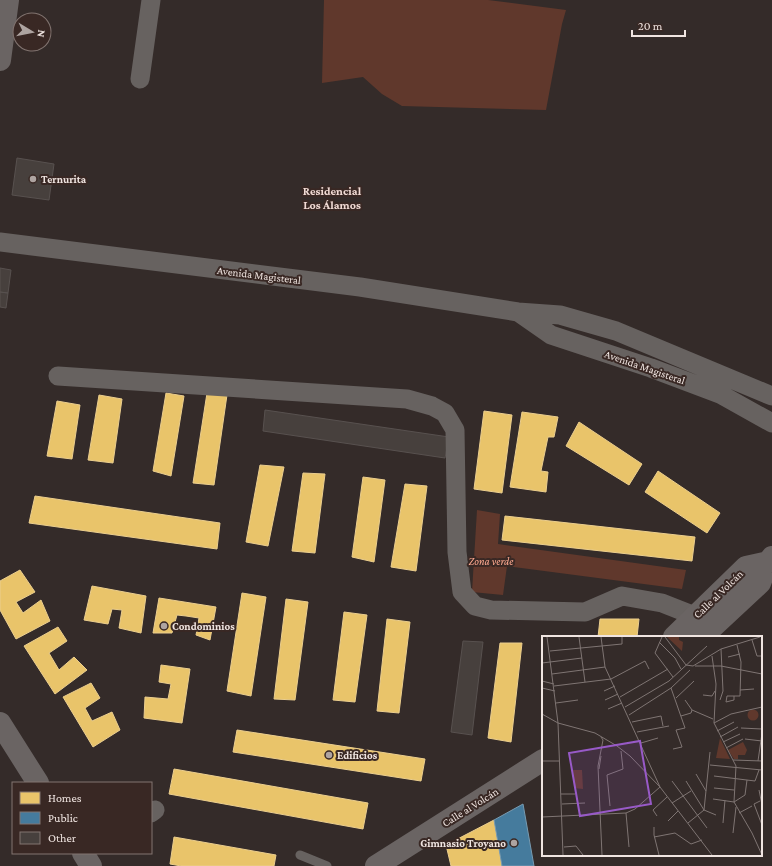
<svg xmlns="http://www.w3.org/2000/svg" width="772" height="866" font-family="'Crimson Pro',serif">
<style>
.green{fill:#60382c}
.homes{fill:#e9c46a;stroke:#ebce8e}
.public{fill:#457b9d;stroke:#789bb1}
.building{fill:#47403d;stroke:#58514f}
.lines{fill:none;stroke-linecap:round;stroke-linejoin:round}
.lane{stroke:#676260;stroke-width:9}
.street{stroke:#676260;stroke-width:19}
.secondary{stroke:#6a6463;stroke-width:22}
.poi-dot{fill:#aea4a1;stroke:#392824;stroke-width:1.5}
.labels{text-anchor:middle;stroke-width:4;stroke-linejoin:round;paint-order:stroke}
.poi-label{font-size:11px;font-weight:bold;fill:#f0e5e1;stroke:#392824;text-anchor:start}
.street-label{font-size:11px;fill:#f0e5e1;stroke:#392824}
.park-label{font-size:11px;font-style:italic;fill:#ffaa91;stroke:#392824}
.neighbourhood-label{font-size:12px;font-weight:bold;fill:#f1dbd5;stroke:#392824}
.inset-road{fill:none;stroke:#7f7573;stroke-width:1}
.view{fill:#985ac8;fill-opacity:0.15;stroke:#985ac8;stroke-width:2}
.inset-edge{fill:none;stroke:#f0e5e1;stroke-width:2}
</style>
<rect width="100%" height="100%" fill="#342b29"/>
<!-- green -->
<path class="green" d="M324 0H488L566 10 562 24 546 110 402 106 382 94 363 77 322 83Z
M477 510 500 514 498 544 686 570 682 589 507 566 503 595 472 592Z"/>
<!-- homes -->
<path class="homes" d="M166 393 184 396 171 476 153 471Z
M207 393 227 395 214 485 193 483Z
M99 395 122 399 113 463 88 460Z
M57 401 80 405 72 459 47 456Z
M484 411 512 415 502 493 474 489Z
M522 412 558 417 554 437H548L541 471 548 472 546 492 510 487Z
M579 422 642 464 629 485 566 446Z
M260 465 284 467 268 546 246 542Z
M658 471 720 513 707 533 645 492Z
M303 473 325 474 315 553 292 551Z
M363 477 385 480 374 562 352 557Z
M405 484 427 486 416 571 391 567Z
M35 496 220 523 217 549 29 523Z
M505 516 695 537 692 561 502 540Z
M20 570 35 592 16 602 23 613 41 600 50 621 16 639 0 610V581Z
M92 586 146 596 141 633 119 628 122 610 112 609 108 624 84 620Z
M242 593 266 597 251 696 227 691Z
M159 598 216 607 210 640 196 635 199 618 186 616 177 615 172 633H153Z
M286 599 308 602 295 700 274 699Z
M344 612 367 615 355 702 333 700Z
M387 619 410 622 399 713 377 711Z
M600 619H639L637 637H598Z
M58 627 67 641 49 653 59 670 74 657 87 670 55 694 24 646Z
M500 643H522L511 742 488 738Z
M161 665 190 669 182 723 144 718 145 697 168 699 171 684 159 682Z
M91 683 100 698 85 708 92 721 112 712 120 730 93 747 63 697Z
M237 730 425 759 421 781 233 752Z
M174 769 368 803 363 829 169 794Z
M494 820 502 866H451L446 845Z
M174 837 276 855 274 866H181L170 864Z"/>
<!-- public -->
<path class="public" d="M523 804 534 866H502L494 820Z"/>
<!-- building -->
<path class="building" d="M17 158 54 164 49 200 12 195Z
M0 268 11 270 8 293 0 292Z
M0 292 8 293 6 308 0 307Z
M265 410 449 437 445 458 263 431Z
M463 641 483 642 472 735 451 732Z"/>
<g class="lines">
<!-- lane -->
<path class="lane" d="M300 855 327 866"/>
<!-- street -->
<path class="street" d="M140 79 151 0
M0 242 360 287 518 312 560 315 616 331 772 396
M518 312 551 335 651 368 720 394 772 423
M58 376 407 399 432 406 445 413 455 430 457 552 462 592 475 606 491 610 585 612 622 596 662 603 695 616
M151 813 155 810"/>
<!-- secondary -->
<path class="secondary" d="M0 60 8 0
M674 637 746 567 768 562
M702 637 760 583 768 562 772 557
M0 723 38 783
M83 853 91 866
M376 866 543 760"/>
</g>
<!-- markers -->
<g class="poi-dot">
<circle cx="33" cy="179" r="4"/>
<circle cx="164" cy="626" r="4"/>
<circle cx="329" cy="755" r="4"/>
<circle cx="514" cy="843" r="4"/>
</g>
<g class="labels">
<!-- poi labels -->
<g class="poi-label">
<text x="41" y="183">Ternurita</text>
<text x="172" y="630">Condominios</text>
<text x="337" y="759">Edificios</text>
<text x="506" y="847" text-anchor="end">Gimnasio Troyano</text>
</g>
<!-- street labels -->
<g class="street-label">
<text transform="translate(259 275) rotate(7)" y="4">Avenida Magisteral</text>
<text transform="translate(645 367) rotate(19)" y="4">Avenida Magisteral</text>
<text transform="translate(718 594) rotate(-44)" y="4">Calle al Volcán</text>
<text transform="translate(470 807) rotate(-32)" y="4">Calle al Volcán</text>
</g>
<!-- park labels -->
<g class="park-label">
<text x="491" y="565">Zona verde</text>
</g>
<!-- neighbourhood labels -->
<g class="neighbourhood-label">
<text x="332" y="195">Residencial<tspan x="332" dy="14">Los Álamos</tspan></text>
</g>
</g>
<!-- overview -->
<g transform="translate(542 636)">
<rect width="220" height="220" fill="#342b29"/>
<path d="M125 1H137V4L141 6 140 15ZM205.5 79a5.5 5.5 0 1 1 11 0a5.5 5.5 0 1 1-11 0ZM178 102 188 123 174 122ZM201 106 205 114 203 119H196V123H192L186 114ZM31 134H40L41 153 32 152Z" fill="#60382c"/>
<path class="inset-road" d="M5 1 16 87M37 1 43 46M59 1 63 31 118 151 170 219M120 1 113 17 131 41M123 1 144 29M210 4 215 20H220M117 6 133 22 139 33M8 15 80 8V1M170 20 174 48 172 87 194 130 192 166 210 197 220 219M186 21 198 18M0 27 40 22M144 29 151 30 179 13 218 1M153 30H179L220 38M10 38 63 31M0 45 12 48M12 50 69 43 103 25 107 33M0 52 13 55M129 52 143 92 134 94 140 111 131 113M198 54 212 53M62 55 73 50M161 59 170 60 173 55M192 60V64L184 66 185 60H198L199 26 195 9M78 61 126 33M134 62 152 45M63 64 76 58M143 64 150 74 171 83M178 64 181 55 179 13M14 67 36 64M83 71 127 45 165 10M66 73 80 67M0 78 16 87 53 97 75 110 88 120 118 151M87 79 129 52 148 34M139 80 149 77 150 74M90 86 119 80 121 90M16 87 21 219M172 87 189 78 220 71M199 92 220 93M175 95 192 86M95 96 127 90M59 101 61 104 56 130 60 219M178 101 196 91M203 103 220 105M181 106 198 98M99 107 116 102M184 112 201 103M191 124 220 125M0 125H18M216 125 220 97M168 129 220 134M57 133 59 120M154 138 164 155M172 140 213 145 217 134M130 145 165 192M144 145 162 174 174 179M172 152 192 154M217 154 220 169M19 158H33M171 163 192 166 203 159 205 144M218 165 212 168 220 189M130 167 149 155M20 168 43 167M68 170 65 139 81 133 79 115M84 177 87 211M197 177 210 170M115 180 111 174 125 161M0 181 84 177 93 173 118 151M126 185 136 175M146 187 162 174 168 116M181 187 183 164M112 191V199L117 219M191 197 194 171M112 201 133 197 149 208 160 204M22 211 34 210 41 219"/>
<path class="view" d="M98 105 109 168 38 180 27 117Z"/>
<rect width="220" height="220" class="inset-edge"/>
</g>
<!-- legend -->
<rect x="12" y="782" width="140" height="72" fill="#392824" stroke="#827470"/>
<rect x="20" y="792" width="20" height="12" fill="#e9c46a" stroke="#827470"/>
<text x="48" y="802" font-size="12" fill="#f0e5e1">Homes</text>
<rect x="20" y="812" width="20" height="12" fill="#457b9d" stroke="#827470"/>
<text x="48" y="822" font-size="12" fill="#f0e5e1">Public</text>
<rect x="20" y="832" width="20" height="12" fill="#47403d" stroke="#827470"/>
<text x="48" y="842" font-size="12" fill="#f0e5e1">Other</text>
<!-- north arrow -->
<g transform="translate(32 32) rotate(100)"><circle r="19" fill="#392824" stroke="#827470"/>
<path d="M0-3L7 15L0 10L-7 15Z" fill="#aea4a1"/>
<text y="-6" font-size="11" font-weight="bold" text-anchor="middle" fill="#f0e5e1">N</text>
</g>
<!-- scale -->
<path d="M632 30v6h53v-6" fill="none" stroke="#f0e5e1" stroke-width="2"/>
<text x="638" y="30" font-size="12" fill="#f0e5e1" stroke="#392824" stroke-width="3" paint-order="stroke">20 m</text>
</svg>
